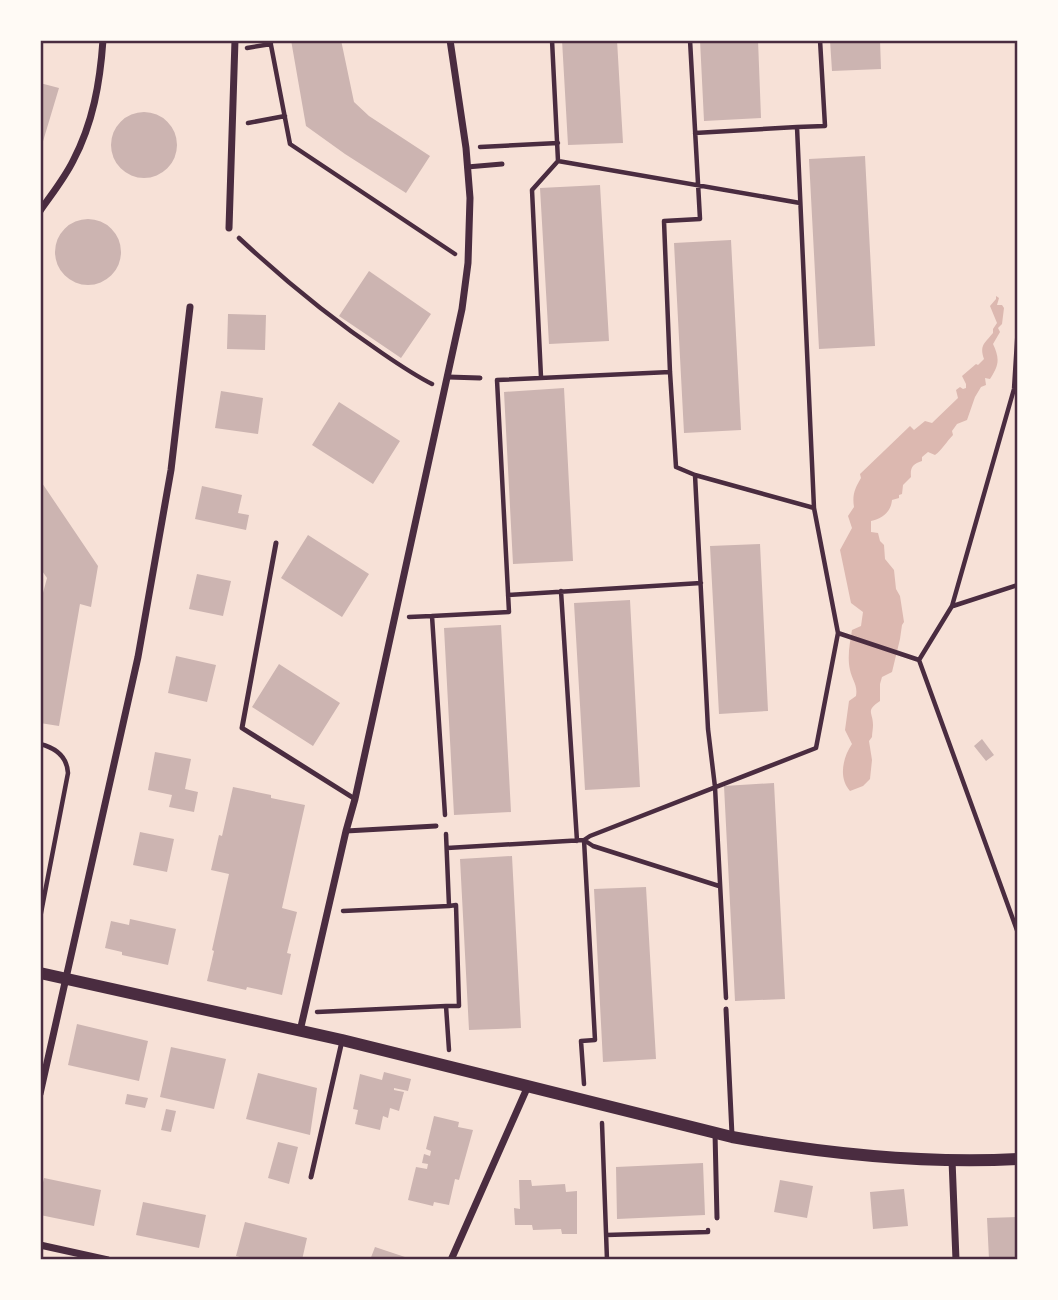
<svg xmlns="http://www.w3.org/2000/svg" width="1058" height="1300" font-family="'Archivo Narrow',sans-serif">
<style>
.water{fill:#dcb8b0}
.building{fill:#ccb4b1}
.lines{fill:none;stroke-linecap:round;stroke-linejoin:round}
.path{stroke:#4a2c40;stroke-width:4.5}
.service{stroke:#4a2c40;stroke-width:5}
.minor{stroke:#4a2c40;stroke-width:7}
.tertiary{stroke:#4a2c40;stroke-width:12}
.neatline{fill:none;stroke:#4a2c40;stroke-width:2.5}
</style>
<rect width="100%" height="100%" fill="#f7e1d7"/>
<!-- water -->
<path class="water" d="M996 296 999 298 997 305H1002L1004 308 1002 324 998 328 1000 332 993 344C1000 359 999 365 990 379L985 378 986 385 981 387 975 397 967 420 957 424 952 431 953 435C947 441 941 451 935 455L928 452 922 457V461C913 464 910 467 911 477L903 485 902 494 899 495V498L892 500C891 512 882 519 871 521V532L878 533 880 541 884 545 885 559 894 570 896 589 900 596 904 622 902 625 900 639 892 672 882 677 880 684V701C865 711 873 712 873 725 873 729 872 733 872 737L869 741 872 760 870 779 863 786 850 791C838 778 843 757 852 744L845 730 849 701 856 696C858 685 852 680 850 670 847 657 850 642 852 630L861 626 863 612 851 603 840 550 852 528 848 516 854 507C852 495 855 488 861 478L860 474 910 426 914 430 925 421 932 423 958 398 956 390 960 387 963 389 966 388V384L962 376 976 364 978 365 984 359C979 345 985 343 993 333V329L997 323 990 306 996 299Z"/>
<!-- building -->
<path class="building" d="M291 40H341L354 102 369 116 430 156 406 193 345 154 306 126Z
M562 40H617L623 143 568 145Z
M700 40H758L761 118 704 121Z
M830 40H880L881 69 832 71Z
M40 83 59 88 41 148H40Z
M111 145a33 33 0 1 1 66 0a33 33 0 1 1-66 0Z
M865 156 875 346 819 349 809 159Z
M600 185 609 341 549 344 540 188Z
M55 252a33 33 0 1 1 66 0a33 33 0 1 1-66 0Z
M731 240 741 430 684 433 674 243Z
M369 271 431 314 401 358 339 316Z
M228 314 266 315 265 350 227 349Z
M564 388 573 561 513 564 504 392Z
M221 391 263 398 258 434 215 428Z
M339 402 400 441 373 484 312 445Z
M40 480 98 566 91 607 80 604 59 726 40 723V604L47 578 40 568Z
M202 486 242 495 238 513 249 515 246 530 195 519Z
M308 535 369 574 342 617 281 578Z
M760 544 768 711 719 714 710 546Z
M197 574 231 581 223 616 189 609Z
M630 600 640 787 585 790 574 603Z
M501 625 511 812 454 815 444 628Z
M176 656 216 665 207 702 168 693Z
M279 664 340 703 313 746 252 707Z
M982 739 994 755 986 761 974 746Z
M155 752 191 759 185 789 198 792 194 812 169 807 172 795 148 790Z
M774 783 785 999 735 1001 724 786Z
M233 787 271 795V798L305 805 282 908 297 912 287 953 291 954 282 995 247 987 246 990 207 981 214 951 212 950 229 874 211 870 219 835 222 836Z
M140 832 174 839 167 872 133 865Z
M512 856 521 1028 469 1030 460 859Z
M646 887 656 1059 603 1062 594 889Z
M130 919 176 929 168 965 122 955V952L105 948 111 921 129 925Z
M77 1024 148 1041 139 1081 68 1065Z
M171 1047 226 1059 214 1109 160 1097Z
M384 1072 411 1079 408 1091 394 1088V1090L404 1092 399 1111 390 1108 388 1118 383 1116 380 1130 355 1124 358 1110 353 1109 360 1074 382 1080Z
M258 1073 317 1088 310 1135 246 1119Z
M127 1094 148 1098 145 1108 125 1104Z
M166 1109 176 1111 171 1132 161 1130Z
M434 1116 459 1122 458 1127 473 1130 459 1180 455 1179 449 1205 434 1202 433 1206 408 1200 416 1167 427 1169 428 1164 422 1163 424 1154 430 1156 431 1151 426 1149Z
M278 1142 298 1147 289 1184 268 1178Z
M703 1163 705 1215 617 1219 616 1167Z
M44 1178 101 1190 94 1226 40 1215V1195Z
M519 1180H531L532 1186 565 1184 566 1192 577 1191V1234H562L561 1229 533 1230 532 1225H515L514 1208 520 1209Z
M780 1180 813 1186 807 1218 774 1212Z
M904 1189 908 1226 873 1229 870 1192Z
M143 1202 206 1215 199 1248 136 1235Z
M1018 1217V1257L989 1259 987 1218Z
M245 1222 307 1238 302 1260H251L236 1256Z
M375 1247 411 1259V1260H370Z"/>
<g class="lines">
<!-- path -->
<path class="path" d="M270 40 290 144 455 254
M690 40 700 219 664 221 670 372 676 467 695 475 708 729 715 787 726 998
M247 48 271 44
M248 123 285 116
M695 133 797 127
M480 147 558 143
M558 161 800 203
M239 238C284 280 330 318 382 353 398 364 414 375 432 384
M541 377 532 190 558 161 552 40
M695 475 814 508
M561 591 577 841
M508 595 701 583
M953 606 1018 585
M409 617 432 616
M838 633 919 660
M919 660 952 606 1014 389 1018 326
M919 660 1018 933
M40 744C56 748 67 756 68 773L40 918
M445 815 432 616 509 612 497 380 670 372
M446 834 449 906 456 905 459 1006H446L449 1050
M447 848 584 840 595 1040 581 1041 584 1084
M719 886 593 846 584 840 590 836 816 748 838 633 814 508 797 127 825 126 820 40
M343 911 449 906
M317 1012 446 1006
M602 1123 607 1260
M606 1235 708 1232V1230"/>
<!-- service -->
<path class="service" d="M467 167 502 164
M448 377 480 378
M276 543 242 728 355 799
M346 831 436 826
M726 1009 732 1135
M715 1133 717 1218
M311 1177 342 1041"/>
<!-- minor -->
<path class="minor" d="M40 211C51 195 64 179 73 161 93 123 100 83 103 40
M229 228 235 40
M300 1031 346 831 355 799 462 309 468 263 470 198 466 148 450 40
M40 1094 138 657 171 470 190 307
M952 1160 956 1260
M40 1245 108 1260
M451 1260 528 1086"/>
<!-- tertiary -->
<path class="tertiary" d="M40 973 342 1040 732 1137C827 1154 921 1164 1018 1159"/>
</g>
<!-- border -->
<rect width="1058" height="1300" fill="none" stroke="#fffaf5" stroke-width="84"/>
<rect x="42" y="42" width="974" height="1216" class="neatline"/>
</svg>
